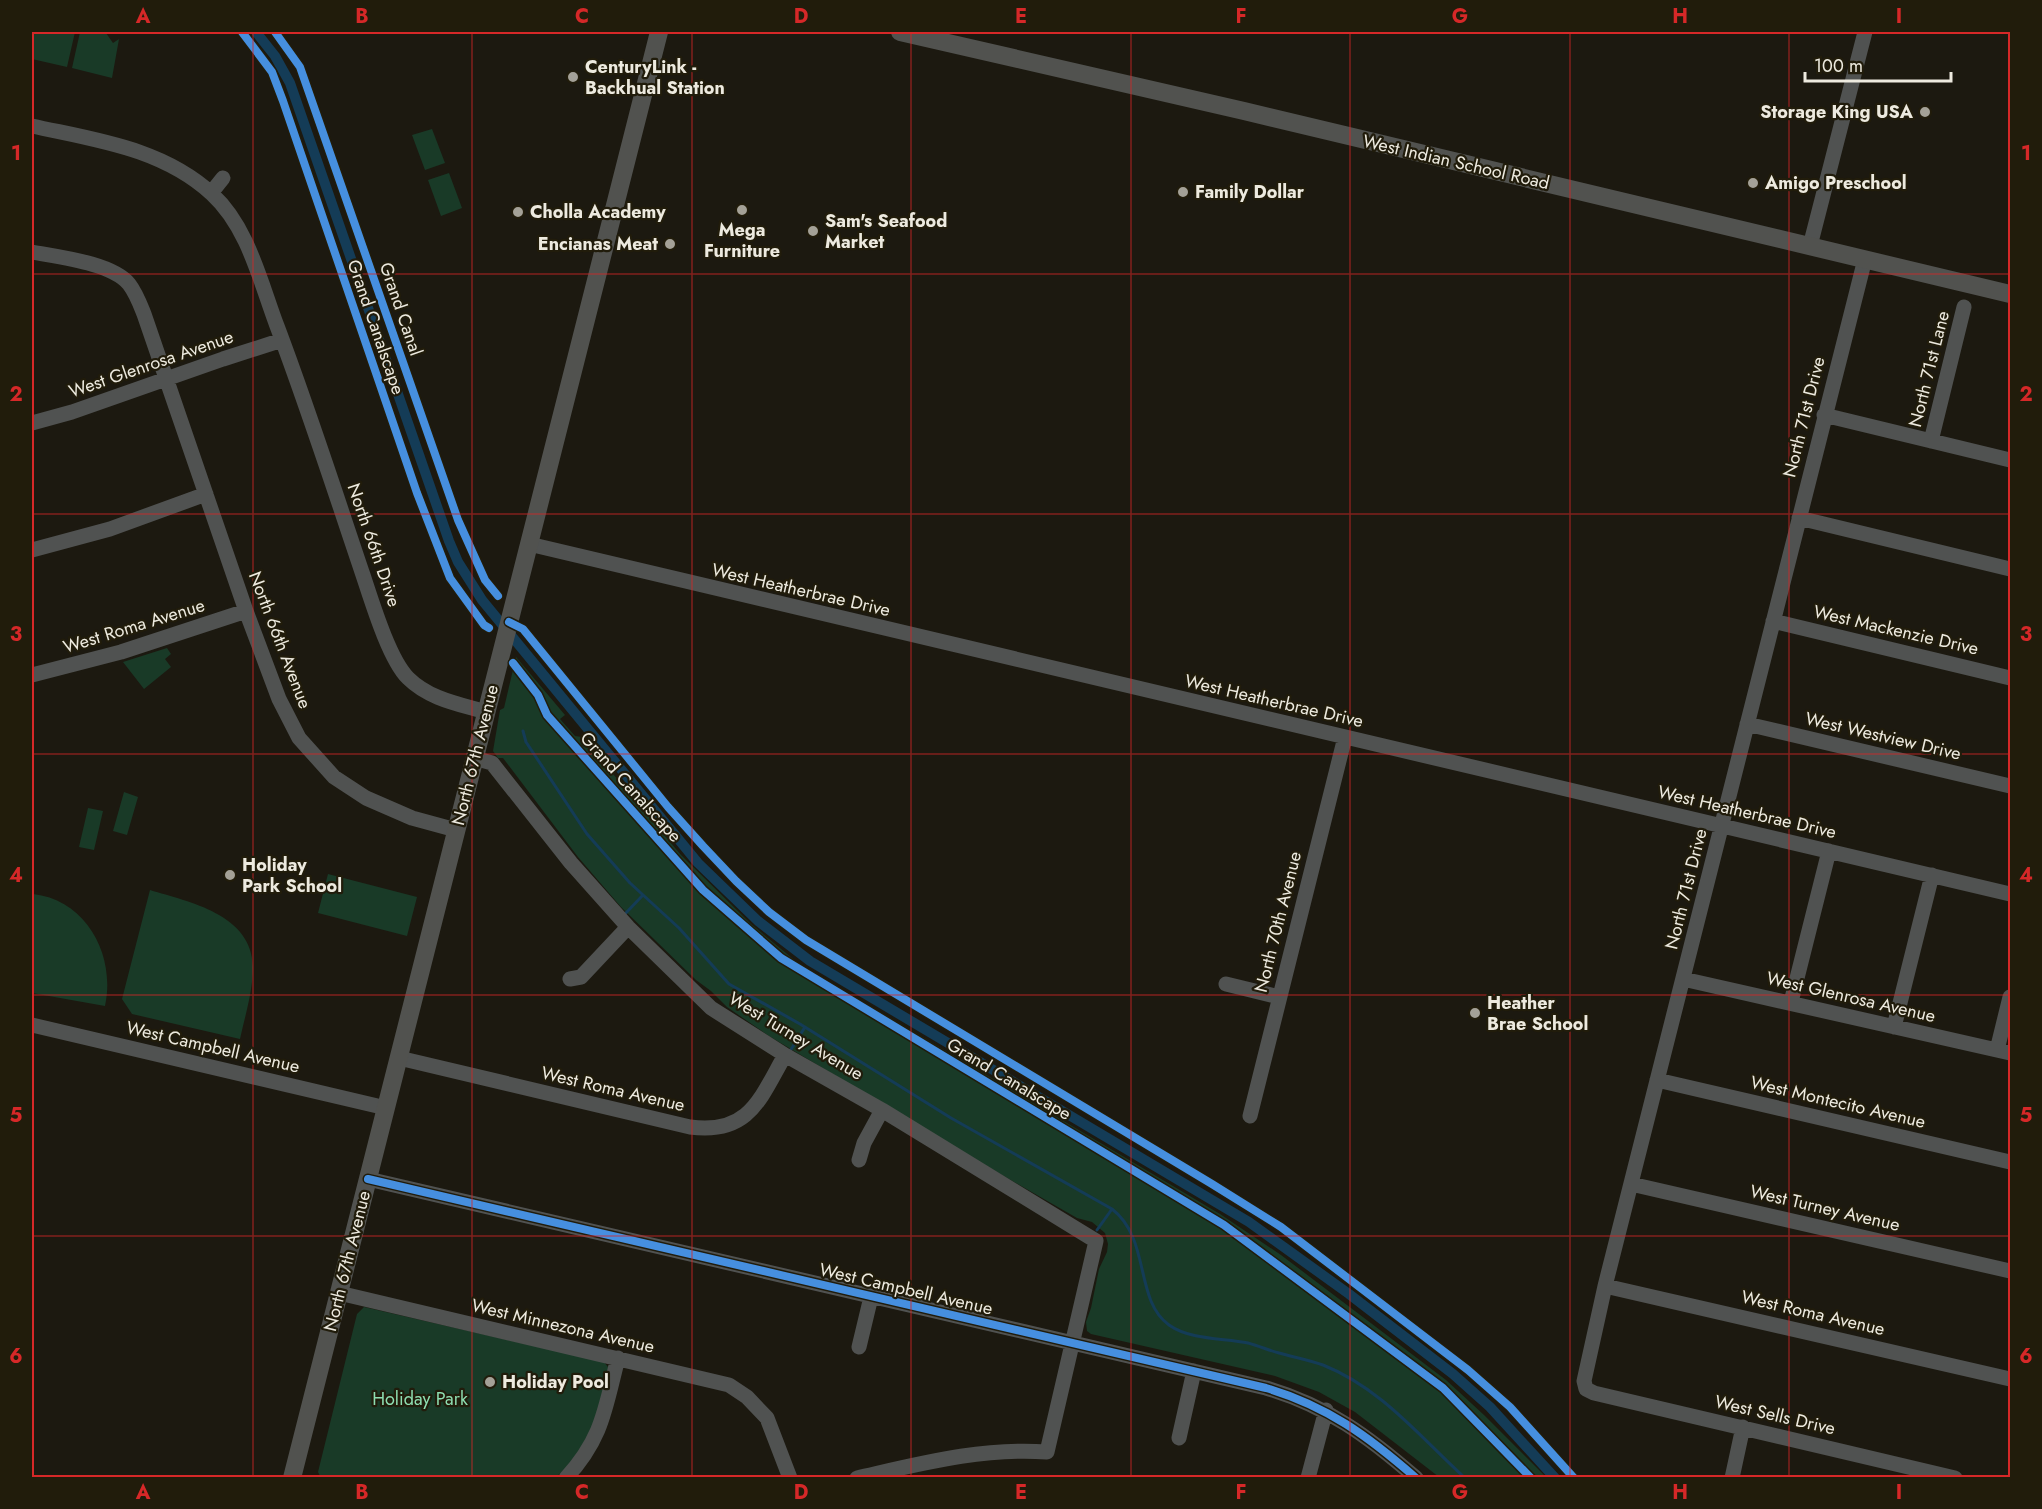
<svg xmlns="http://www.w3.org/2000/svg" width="2042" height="1509" font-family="Jost,sans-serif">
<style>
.green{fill:#193a27}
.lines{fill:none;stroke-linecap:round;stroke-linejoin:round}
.stream{stroke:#143c57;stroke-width:3}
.canal{stroke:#143c57;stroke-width:10}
.minor{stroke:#505251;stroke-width:15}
.major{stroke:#51524f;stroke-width:18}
.cycleway-casing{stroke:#211c0b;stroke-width:11}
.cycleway{stroke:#468fdf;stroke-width:8}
.grid{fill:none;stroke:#d62828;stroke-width:1.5;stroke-opacity:0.55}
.poi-dot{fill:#a4a197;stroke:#211c0b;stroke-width:2}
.labels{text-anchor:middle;stroke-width:4.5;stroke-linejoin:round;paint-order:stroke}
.poi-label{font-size:18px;font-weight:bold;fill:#edeadf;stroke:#211c0b;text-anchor:start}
.street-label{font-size:18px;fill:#edeadf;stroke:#211c0b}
.park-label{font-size:18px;fill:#8edeb1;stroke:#211c0b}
.neatline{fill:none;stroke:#d62828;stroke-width:2}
.grid-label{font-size:20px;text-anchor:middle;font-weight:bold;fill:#d62828}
</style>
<rect width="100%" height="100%" fill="#1c1910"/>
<!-- green -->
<path class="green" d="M32 32H75L67 67 32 59Z
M80 32 106 33 113 43 119 39 112 78 72 68Z
M432 129 445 163 425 170 412 135Z
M449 173 462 208 441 216 428 180Z
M167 648 171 654 165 659 171 667 144 689 123 662Z
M516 657 565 715 560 719 575 736 582 737 681 855 751 924 798 963 1220 1214 1281 1255 1446 1380 1484 1415 1546 1477H1439L1355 1412 1319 1392 1275 1376 1091 1334 1087 1331 1086 1322 1091 1308 1099 1269 1107 1252 1108 1244 1105 1233 1092 1222 1077 1218 1002 1175 769 1036 727 1007 711 991 696 980 621 907 578 857 503 758H498L493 751 500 710 504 708Z
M124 792 138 797 127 835 113 831Z
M88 808 103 811 94 850 79 847Z
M328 874 417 897 407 936 318 913Z
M150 890C189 902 252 914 253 967 253 991 245 1016 240 1039L132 1014 122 999Z
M33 894C87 900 116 956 105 1006L32 993Z
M364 1307 604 1362 608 1367 609 1372C599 1410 589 1451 556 1477L321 1478 318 1472 357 1314Z"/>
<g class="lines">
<!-- stream -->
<path class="stream" d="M523 731 526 742 587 834 630 883 679 928 729 984 800 1024 951 1118 1112 1209C1151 1239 1134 1300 1169 1325 1190 1340 1223 1338 1248 1343 1259 1346 1268 1350 1279 1353 1293 1357 1309 1360 1323 1365 1381 1388 1420 1437 1465 1478
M624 915 643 895
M790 1051 805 1027
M1097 1230 1112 1209"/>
<!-- canal -->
<path class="canal" d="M256 32 275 56 290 83 449 541 458 562 482 600 698 863 758 921 810 961 1249 1222 1349 1294 1453 1374 1490 1407 1555 1478"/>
<!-- minor -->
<path class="minor" d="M32 126C95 140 162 148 212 194 248 227 260 281 277 326 308 408 335 492 363 575 372 602 389 659 408 678 429 699 459 704 486 712
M211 193 223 178
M1810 246 1865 32
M32 252C58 257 112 263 129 284 136 293 140 304 144 314L246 611 279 699 299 738 334 777 366 798 412 818 456 830
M1865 259 1605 1286 1584 1381 1586 1389 1594 1393 1955 1478
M1824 415 2010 460
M32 423 72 412 223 359 282 340
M1931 441 1964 307
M1799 518 2010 569
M529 544 2010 894
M32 550 110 529 206 494
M1773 621 2010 678
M32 675 121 652 246 611
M1747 724 2010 786
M474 758 492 763 571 863 628 927 711 1008 785 1055 882 1110 1096 1241 1047 1452C983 1447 919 1464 857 1478
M570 979 581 977 628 927
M1683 979 2010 1053
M1226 984 1279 997
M1791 1002 1829 851
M32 1025 386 1108
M1894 1027 1932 875
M1997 1050 2010 997
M399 1058 690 1127C749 1135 760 1099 785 1055
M1657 1080 2010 1162
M1250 1116 1345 737
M859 1160 864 1143 882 1110
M368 1179 1266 1388C1327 1406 1368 1436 1416 1478
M1631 1184 2010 1271
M1605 1286 2010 1379
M339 1293 729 1385 747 1397 767 1418 790 1478
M859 1347 871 1297
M1179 1438 1194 1371
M566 1478C603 1438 605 1408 618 1358
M1308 1478 1326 1410
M1732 1478 1743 1427"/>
<!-- major -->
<path class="major" d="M900 32 1244 111 2010 294
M292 1478 659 32"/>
<!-- cycleway casing -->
<g class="cycleway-casing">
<path id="cycleway" d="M242 32 272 72 283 101 417 493 450 578 484 625 489 628
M275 32 300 67 458 520 485 580 498 596
M509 622 523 629 668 807 703 846 736 881 769 912 806 940 1212 1184 1281 1227 1468 1370 1510 1407 1574 1478
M513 663 538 695 547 715 703 890 781 958 1224 1225 1443 1388 1531 1478
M368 1179 1266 1388C1327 1406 1368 1436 1416 1478"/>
</g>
<!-- cycleway -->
<use href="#cycleway" class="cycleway"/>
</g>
<!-- grid -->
<path class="grid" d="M253 32V1478M472 32V1478M692 32V1478M911 32V1478M1131 32V1478M1350 32V1478M1570 32V1478M1789 32V1478M32 274H2010M32 514H2010M32 754H2010M32 995H2010M32 1236H2010"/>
<!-- markers -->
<g class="poi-dot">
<circle cx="573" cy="77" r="6"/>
<circle cx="1925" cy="112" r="6"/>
<circle cx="1753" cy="183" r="6"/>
<circle cx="1183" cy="192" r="6"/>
<circle cx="742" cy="210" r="6"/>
<circle cx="518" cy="212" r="6"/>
<circle cx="813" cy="231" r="6"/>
<circle cx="670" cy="244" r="6"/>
<circle cx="230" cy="875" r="6"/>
<circle cx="1475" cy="1013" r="6"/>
<circle cx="490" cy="1382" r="6"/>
</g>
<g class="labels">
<!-- poi labels -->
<g class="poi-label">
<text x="585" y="73">CenturyLink -<tspan x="585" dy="21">Backhual Station</tspan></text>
<text x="1913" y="118" text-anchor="end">Storage King USA</text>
<text x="1765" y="189">Amigo Preschool</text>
<text x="1195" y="198">Family Dollar</text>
<text x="530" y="218">Cholla Academy</text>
<text x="825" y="227">Sam's Seafood<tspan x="825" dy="21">Market</tspan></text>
<text x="742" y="236" text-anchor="middle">Mega<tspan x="742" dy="21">Furniture</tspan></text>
<text x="658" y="250" text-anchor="end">Encianas Meat</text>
<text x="242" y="871">Holiday<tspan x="242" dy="21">Park School</tspan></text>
<text x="1487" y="1009">Heather<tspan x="1487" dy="21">Brae School</tspan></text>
<text x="502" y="1388">Holiday Pool</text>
</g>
<!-- street labels -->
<g class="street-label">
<text transform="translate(1456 162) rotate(13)" y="6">West Indian School Road</text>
<text transform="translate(401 309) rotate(71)" y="6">Grand Canal</text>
<text transform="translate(376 327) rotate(71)" y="6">Grand Canalscape</text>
<text transform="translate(151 364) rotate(-19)" y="6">West Glenrosa Avenue</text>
<text transform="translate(1929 369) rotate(-76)" y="6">North 71st Lane</text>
<text transform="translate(1804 417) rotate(-76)" y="6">North 71st Drive</text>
<text transform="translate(374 545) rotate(71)" y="6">North 66th Drive</text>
<text transform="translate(801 590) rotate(13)" y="6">West Heatherbrae Drive</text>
<text transform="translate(134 626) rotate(-17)" y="6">West Roma Avenue</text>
<text transform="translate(1896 630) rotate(13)" y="6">West Mackenzie Drive</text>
<text transform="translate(280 640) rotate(69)" y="6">North 66th Avenue</text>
<text transform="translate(1274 701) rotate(13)" y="6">West Heatherbrae Drive</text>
<text transform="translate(1883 736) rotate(13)" y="6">West Westview Drive</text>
<text transform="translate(475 755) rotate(-76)" y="6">North 67th Avenue</text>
<text transform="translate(631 787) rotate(48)" y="6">Grand Canalscape</text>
<text transform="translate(1747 812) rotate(13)" y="6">West Heatherbrae Drive</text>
<text transform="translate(1686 889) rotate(-76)" y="6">North 71st Drive</text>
<text transform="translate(1278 922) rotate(-76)" y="6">North 70th Avenue</text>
<text transform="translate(1851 997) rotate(13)" y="6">West Glenrosa Avenue</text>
<text transform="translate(796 1036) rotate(31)" y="6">West Turney Avenue</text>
<text transform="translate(213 1047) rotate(13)" y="6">West Campbell Avenue</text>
<text transform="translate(1009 1079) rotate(31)" y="6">Grand Canalscape</text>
<text transform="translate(613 1089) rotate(13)" y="6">West Roma Avenue</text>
<text transform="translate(1838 1102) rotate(13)" y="6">West Montecito Avenue</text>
<text transform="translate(1825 1208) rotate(13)" y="6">West Turney Avenue</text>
<text transform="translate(347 1261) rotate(-76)" y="6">North 67th Avenue</text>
<text transform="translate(906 1289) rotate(13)" y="6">West Campbell Avenue</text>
<text transform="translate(1813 1313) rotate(13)" y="6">West Roma Avenue</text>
<text transform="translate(563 1326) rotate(13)" y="6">West Minnezona Avenue</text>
<text transform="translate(1775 1415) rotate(13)" y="6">West Sells Drive</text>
</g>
<!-- park labels -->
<g class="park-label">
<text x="420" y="1405">Holiday Park</text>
</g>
</g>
<!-- border -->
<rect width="2042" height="1509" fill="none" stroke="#211c0b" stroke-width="66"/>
<!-- scale -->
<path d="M1805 72v9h146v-9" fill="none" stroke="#edeadf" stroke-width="3"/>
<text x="1814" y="72" font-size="18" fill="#edeadf" stroke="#211c0b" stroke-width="4.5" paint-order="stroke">100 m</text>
<rect x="33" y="33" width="1976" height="1443" class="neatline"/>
<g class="grid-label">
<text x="143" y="23">A</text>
<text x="362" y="23">B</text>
<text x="582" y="23">C</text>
<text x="801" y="23">D</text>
<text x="1021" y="23">E</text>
<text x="1241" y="23">F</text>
<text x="1460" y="23">G</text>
<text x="1680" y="23">H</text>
<text x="1899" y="23">I</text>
<text x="16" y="160">1</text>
<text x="2026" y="160">1</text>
<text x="16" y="401">2</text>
<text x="2026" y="401">2</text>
<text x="16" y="641">3</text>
<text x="2026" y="641">3</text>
<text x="16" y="882">4</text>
<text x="2026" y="882">4</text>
<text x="16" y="1122">5</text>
<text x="2026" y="1122">5</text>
<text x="16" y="1363">6</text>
<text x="2026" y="1363">6</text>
<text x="143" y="1499">A</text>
<text x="362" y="1499">B</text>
<text x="582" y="1499">C</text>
<text x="801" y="1499">D</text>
<text x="1021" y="1499">E</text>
<text x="1241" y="1499">F</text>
<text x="1460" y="1499">G</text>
<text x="1680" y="1499">H</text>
<text x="1899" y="1499">I</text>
</g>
</svg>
